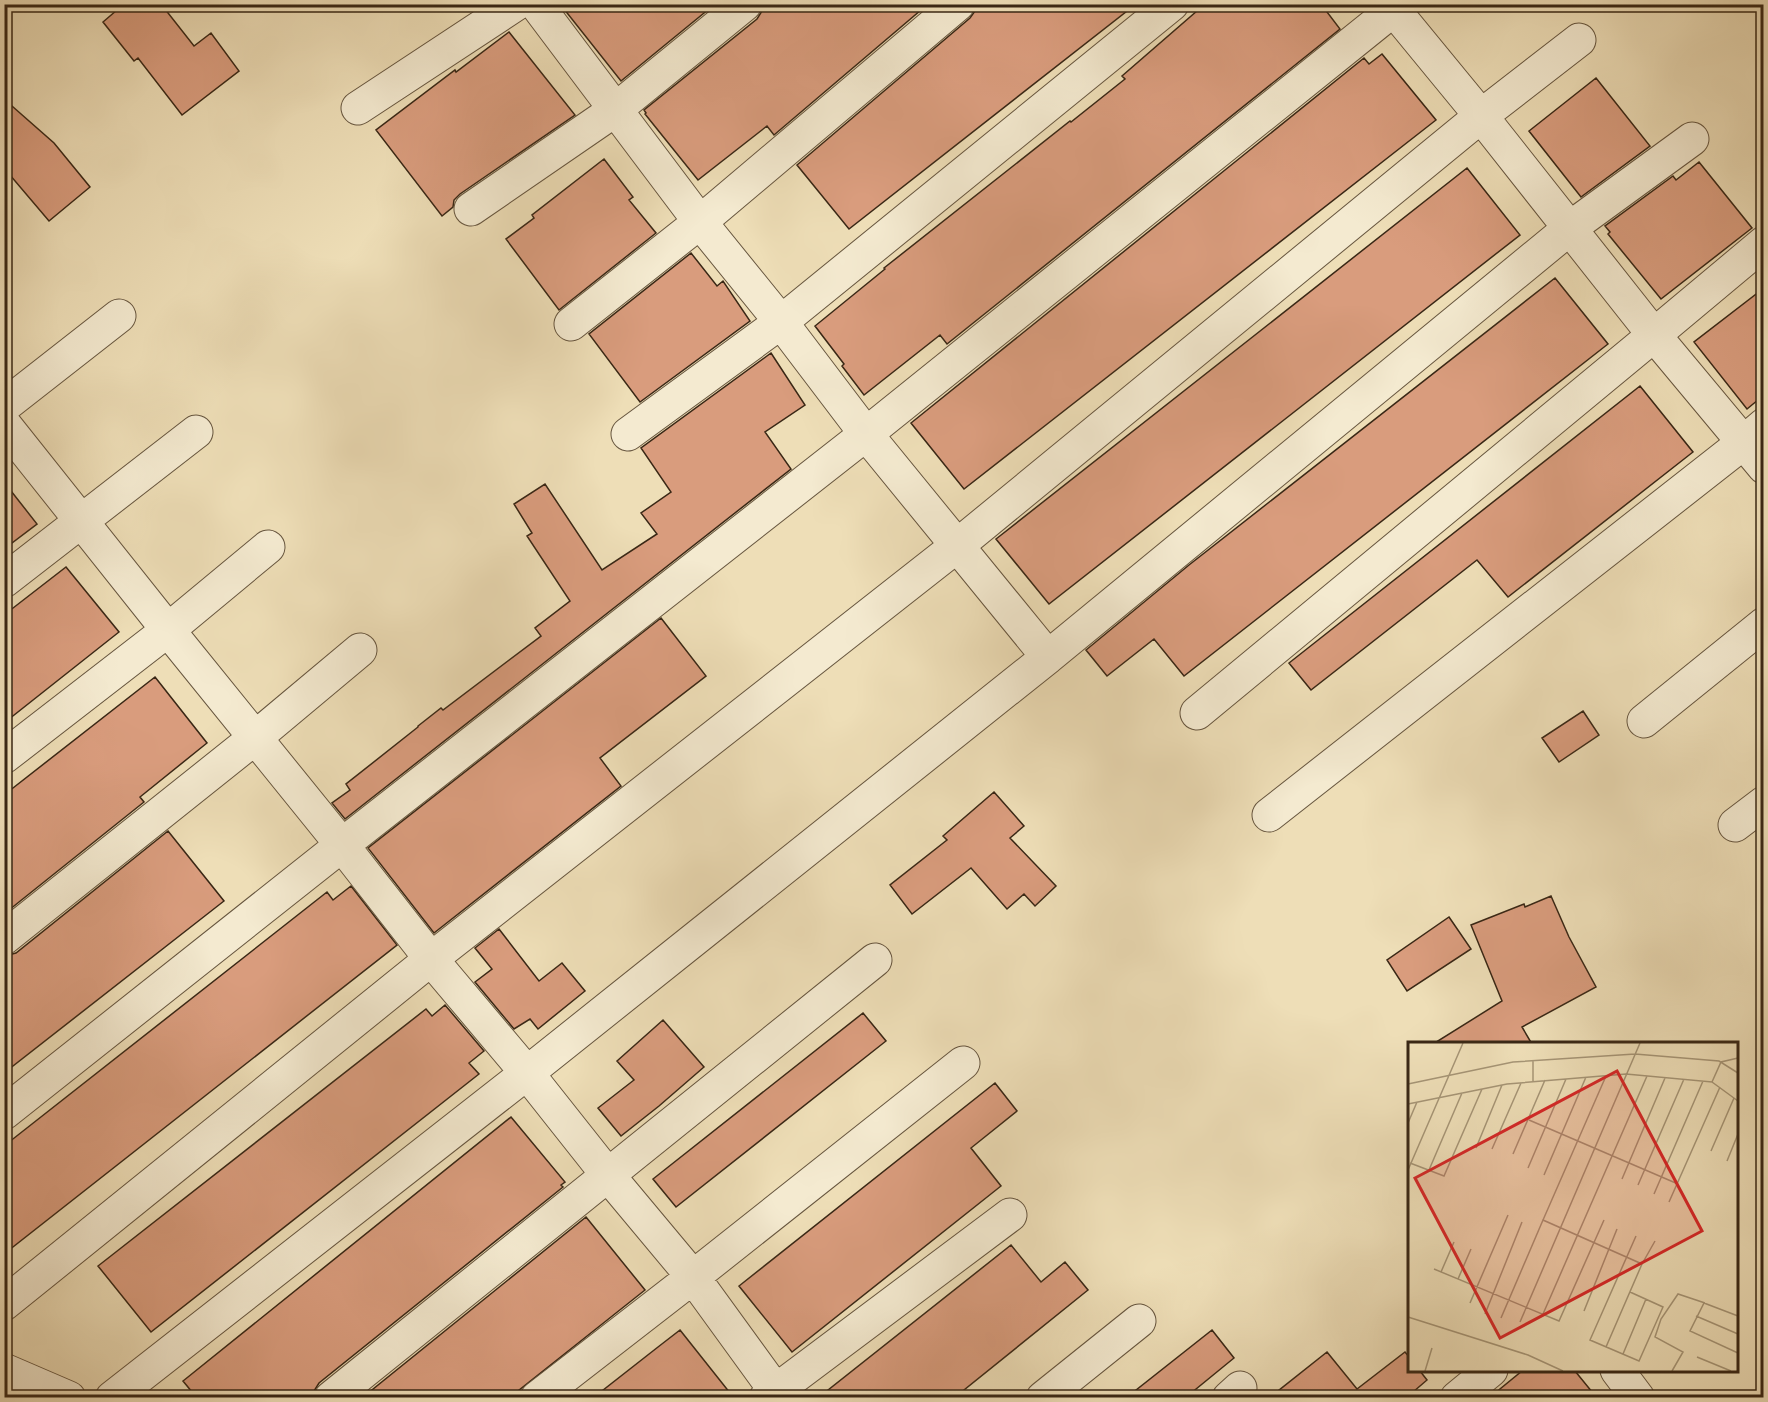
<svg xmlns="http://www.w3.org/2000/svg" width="1768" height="1402" font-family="'Gentium Book Plus',serif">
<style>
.building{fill:#d99c7d;stroke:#392715;stroke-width:1.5}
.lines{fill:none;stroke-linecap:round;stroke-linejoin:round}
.street-casing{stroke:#66553e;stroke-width:35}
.street{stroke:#f4ead0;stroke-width:33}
.inset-road{fill:none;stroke:#a69576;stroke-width:1.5}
.view{fill:#d62828;fill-opacity:0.15;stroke:#d62828;stroke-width:3}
.inset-edge{fill:none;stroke:#392715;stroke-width:3}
</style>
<rect width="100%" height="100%" fill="#eedeb7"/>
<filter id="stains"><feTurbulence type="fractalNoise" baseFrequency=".00333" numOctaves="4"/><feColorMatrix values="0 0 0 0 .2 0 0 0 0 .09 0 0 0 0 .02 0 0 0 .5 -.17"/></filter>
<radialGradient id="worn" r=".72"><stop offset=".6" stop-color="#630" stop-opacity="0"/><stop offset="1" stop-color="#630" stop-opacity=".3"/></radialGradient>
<!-- building -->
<path class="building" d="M124 4H161L194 46 211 33 239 71 182 115 138 58 134 61 103 22Z
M560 4H715L621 81Z
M763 4H928L774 135 767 126 698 180 645 114 646 113 644 110 757 19 762 11Z
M976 4H1136L849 229 797 165 970 18 975 11Z
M1205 4H1321L1340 29 947 344 940 335 864 395 842 366 844 364 815 326 885 269 884 268 1070 121 1071 122 1125 79 1122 76Z
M509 32 575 115 460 194 454 200 453 207 442 216 376 130 455 70 456 72Z
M1382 54 1436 120 964 489 911 423 1364 58 1369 64Z
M1596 78 1650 146 1581 197 1529 131Z
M4 99 54 143 90 187 49 221 4 168Z
M604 159 633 197 629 200 656 233 559 310 506 239 534 218 532 215Z
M1699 162 1752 228 1661 299 1608 234 1610 232 1605 226 1673 176 1676 180Z
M1467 168 1520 235 1049 604 996 539Z
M691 253 717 286 723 281 750 321 640 402 589 334Z
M1555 278 1608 344 1184 676 1154 639 1107 676 1086 650 1189 565Z
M1764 288V395L1747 409 1694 342Z
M771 353 805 405 765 432 791 469 345 819 332 803 350 790 346 784 418 727V726L441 708 443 710 541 636 535 628 570 601 527 536 532 533 514 504 545 484 602 570 657 534 641 513 671 492 641 448Z
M1640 386 1693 452 1508 597 1477 560 1311 690 1289 663Z
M4 482 37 524 4 549Z
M66 567 119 632 4 723V615Z
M661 618 706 676 600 758 621 786 434 933 368 848Z
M155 677 207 743 140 797 144 802 4 914V795Z
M1583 711 1599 735 1559 762 1542 738Z
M994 792 1024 826 1010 838 1056 886 1035 906 1024 894 1007 909 971 868 912 914 890 885 947 840 943 836Z
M168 831 224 901 4 1073V956L16 953Z
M351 886 397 945 4 1254V1146L327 892 333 900Z
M1551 896 1569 937 1596 987 1522 1027 1532 1044H1433L1502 1001 1471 925 1524 904 1525 907Z
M1449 917 1471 949 1407 991 1387 960Z
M499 929 539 981 562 963 585 991 538 1029 530 1019 514 1029 475 982 492 969 475 948Z
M445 1005 484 1051 469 1063 479 1074 151 1332 98 1266 426 1009 432 1016Z
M863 1013 886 1041 676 1207 653 1179Z
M663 1020 704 1067 659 1106 621 1136 598 1108 634 1080 617 1061Z
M995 1083 1017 1111 971 1148 1001 1186 792 1352 739 1286Z
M511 1117 565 1182 561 1185 563 1187 319 1383 314 1391 313 1398H197L183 1381Z
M586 1217 645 1290 509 1398H362Z
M1011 1245 1041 1282 1065 1262 1088 1290 954 1398H818Z
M680 1330 734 1398H593L658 1347Z
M1212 1330 1234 1358 1185 1398H1126Z
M1327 1352 1357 1389 1405 1352 1410 1358V1371H1420L1427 1380 1406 1398H1269Z
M1522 1371H1575L1597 1398H1489Z"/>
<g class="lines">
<!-- street casing -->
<g class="street-casing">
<path id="street" d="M1389 4 1481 116 1654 335 1764 467
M358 108 516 4
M471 209 615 110 745 4
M571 324 700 222 958 4
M4 406 119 316
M4 424 168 630 342 845 431 959 527 1073 607 1174 693 1277 775 1390
M628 434 781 322 1172 4
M4 581 196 432
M1048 657 1570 228 1692 139
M1197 713 1654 335 1764 243
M1644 721 1764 624
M4 757 168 630 268 547
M1269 815 1743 443 1764 425
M1735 825 1764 803
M4 938 256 737 360 650
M4 1113 342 845 866 434 1393 10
M4 1304 431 959 958 545 1481 116 1579 40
M4 1370 69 1398
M1617 1370 1638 1398
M112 1398 537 1065 1048 657 866 434 781 322 700 222 536 4
M331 1398 875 960
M537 1398 693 1277 963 1063
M766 1398 1010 1215
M1043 1398 1139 1321
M1229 1398 1240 1388
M1457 1398 1491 1370"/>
</g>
<!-- street -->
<use href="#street" class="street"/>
</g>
<!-- overview -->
<g transform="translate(1408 1042)">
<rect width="330" height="330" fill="#eedeb7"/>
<path class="inset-road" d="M125 18V39M198 34 135 178 234 222 198 305M304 40 330 59M0 42 105 20 227 12 311 19 330 31M0 62 99 42 158 37 218 32 304 40 313 20 330 16M121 78 270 142M0 81 9 60M68 106 94 43M84 107 113 41M303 109 326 56M105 112 137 38M319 119 330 92M2 121 36 134 74 47M120 126 158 37M0 128 55 1M21 128 54 51M136 133 178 35M214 137 257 36M230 143 276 37M246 152 295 39M261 160 312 45M234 222 247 199M26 227 151 279 196 178M33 230 46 200M50 237 63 207M222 250 255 265 231 319 182 298 228 194M62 261 100 173M176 269 209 187M77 272 114 180M135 272 239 34M288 274 330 292M330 274 296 261 282 289 330 311M0 275 120 313 155 329M93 276 135 178M112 280 232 1M215 312 238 257M289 315 323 329M17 329 24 306M264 329 275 310 247 295 253 277 270 252 297 261"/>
<path class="view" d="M209 29 294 189 92 296 7 136Z"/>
<rect width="330" height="330" class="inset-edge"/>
</g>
<!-- margin -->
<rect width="1768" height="1402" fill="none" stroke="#eedeb7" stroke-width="24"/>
<rect x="6" y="6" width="1756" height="1390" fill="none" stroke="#392715" stroke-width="3"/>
<rect x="12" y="12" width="1744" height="1378" fill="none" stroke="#392715" stroke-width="1.5"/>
<rect width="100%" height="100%" filter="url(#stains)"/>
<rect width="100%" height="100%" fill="url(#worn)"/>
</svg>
